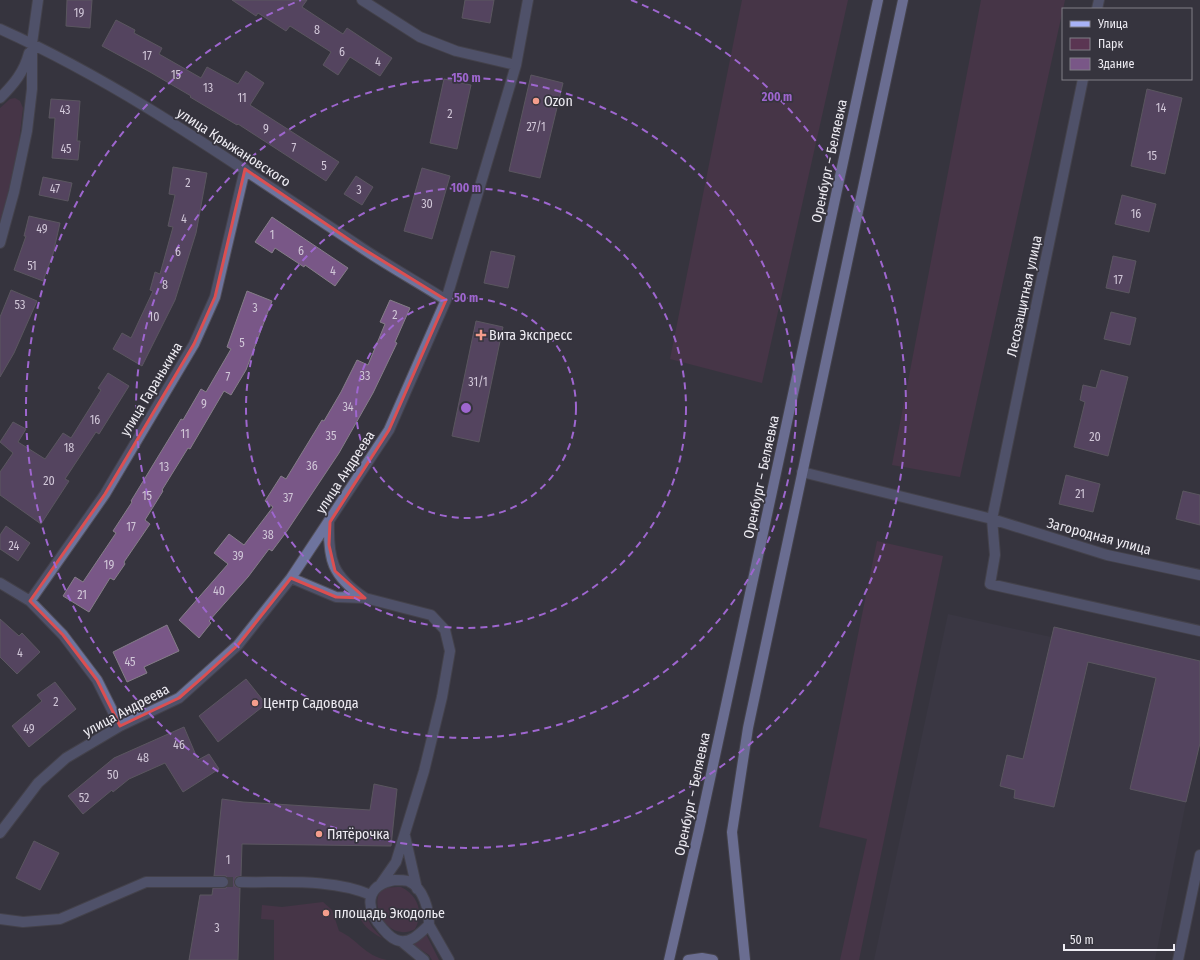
<svg xmlns="http://www.w3.org/2000/svg" width="1200" height="960" font-family="'Fira Sans Condensed',sans-serif">
<style>
.built{fill:#3e3a4a}
.green{fill:#5a3552}
.building{fill:#795787;stroke:#857e88}
.lines{fill:none;stroke-linecap:round;stroke-linejoin:round}
.minor-tunnel{stroke:#525059;stroke-width:10;stroke-dasharray:10 5;stroke-linecap:butt}
.minor-casing{stroke:#53515b;stroke-width:12}
.major-casing{stroke:#53515b;stroke-width:12}
.minor{stroke:#6e749e;stroke-width:10}
.major{stroke:#a8b2f6;stroke-width:10}
.marked{fill:none;stroke:#db4f51;stroke-width:3;stroke-linejoin:round}
.ring{fill:none;stroke:#9e66cf;stroke-width:2;stroke-dasharray:7 5}
.poi-dot{fill:#f49d8c;stroke:#36343e;stroke-width:1.5}
.labels{text-anchor:middle;stroke-width:3.5;stroke-linejoin:round;paint-order:stroke}
.number-label{font-size:12px;fill:#d1c7d8}
.poi-label{font-size:14px;fill:#eeecf3;stroke:#36343e;text-anchor:start}
.street-label{font-size:14px;fill:#eeecf3;stroke:#36343e}
.centre{fill:#9e66cf;stroke:#36343e;stroke-width:2}
.ring-label{font-size:12px;text-anchor:middle;font-weight:bold;fill:#9e66cf;stroke:#36343e;stroke-width:3.5;stroke-linejoin:round;paint-order:stroke}
</style>
<rect width="100%" height="100%" fill="#36343e"/>
<!-- built -->
<path class="built" d="M948 614 1051 637 1054 627 1200 661V743L1186 802 1155 960H874Z"/>
<!-- green -->
<path class="green" d="M742 0H848L762 383 670 359Z
M981 0H1065L960 477 892 465Z
M15 98 20 101 23 108 17 159 0 223V108L10 99Z
M877 541 943 556 859 960H840L867 839 819 827Z
M401 887C418 895 424 913 415 929 385 945 365 895 386 888 391 887 396 887 401 887Z
M323 902 332 910 339 931C359 940 363 955 387 960H274V920L261 919 262 905 282 907Z
M359 908 362 909 372 927 382 938C370 932 361 924 357 911Z
M425 932 439 960H432L429 955 411 943Z"/>
<!-- building -->
<path class="building" d="M67 0H92L90 28 66 26Z
M232 0H307L302 7 343 34 347 28 392 58 380 76 350 57 338 75 323 65 331 52 290 26 286 31 258 13 256 16Z
M465 0H494L490 23 462 18Z
M116 20 135 30 134 33 162 48 159 54 201 78 207 67 238 84 246 71 264 83 250 105 339 162 326 181 238 124 237 125 190 97 191 96 150 72 102 46Z
M531 75 563 83 540 178 509 171Z
M444 79 471 85 457 149 430 143Z
M1147 89 1182 98 1165 174 1131 166Z
M51 99 80 101 77 141H80L78 160 52 158 55 118H49Z
M173 167 207 173 196 233 175 300 142 366 113 349 122 333 131 338 153 291 150 290 155 272 160 274 173 227 168 226 175 195 169 194Z
M422 168 450 176 432 239 404 231Z
M356 176 373 187 362 205 344 194Z
M43 177 72 183 68 201 39 195Z
M1122 195 1156 204 1149 232 1115 224Z
M29 216 60 223 53 254 43 281 14 270 26 236H24Z
M272 217 348 268 335 286 305 265 304 267 275 248 272 253 255 242Z
M491 251 515 256 508 288 484 283Z
M1113 256 1136 261 1129 293 1106 288Z
M11 290 37 301 14 353 0 377V317Z
M247 291 272 301 246 370 231 395 224 391 190 449 188 448 162 490 163 491 145 520 150 524 124 562 125 564 114 580 110 578 89 612 63 596 75 577 83 582 116 533 113 531 132 502 131 501 181 419 183 420 201 389 206 392 231 349 227 347Z
M390 300 410 308 395 342 397 343 373 393 339 453 287 531 272 551 269 549 248 577 209 621 211 623 199 638 179 620 228 564 214 553 229 534 244 545 273 507 265 501 281 476 286 479 322 420 324 421 341 392 357 360 368 365 385 324 380 322Z
M1111 312 1136 318 1130 345 1104 339Z
M476 321 503 327 479 442 452 436Z
M1101 370 1128 377 1108 456 1074 447 1085 402 1080 400 1083 385 1096 388Z
M108 373 129 386 99 434 96 432 65 479 69 481 41 524 0 495V472L13 453 0 442 13 422 26 429 18 442 45 459 63 433 71 438 101 390 98 388Z
M1066 475 1100 484 1093 512 1059 504Z
M1183 491 1200 495V525L1176 519Z
M6 526 30 543 18 561 0 549V535Z
M0 619 19 636 22 633 40 652 17 674 0 657Z
M167 625 179 651 144 667 147 673 127 682 113 652Z
M1054 627 1200 661V743L1186 802 1130 789 1156 678 1088 662 1054 807 1014 798 1015 790 1000 786 1007 755 1023 759Z
M246 679 266 704 218 742 199 716Z
M55 682 76 709 29 747 12 726 42 701 37 695Z
M184 727 198 760 209 754 219 769 183 792 165 763 129 779 113 792 112 790 83 814 68 796 114 758Z
M374 784 397 789 391 846 242 844 241 876 236 877 234 882 235 886 240 888 238 960H189L200 895H212L213 888H226L229 882 226 876H214L222 799 243 802 370 810Z
M34 841 59 853 40 890 16 878Z"/>
<g class="lines">
<!-- minor-tunnel -->
<path class="minor-tunnel" d="M223 882H240"/>
<!-- minor casing -->
<g class="minor-casing">
<path id="minor" d="M362 0 420 37 456 51 516 65
M1097 9 1099 0
M0 29C127 86 240 168 356 244 385 264 416 281 446 300
M1083 79 992 519 995 555 990 584 1200 631
M0 98C14 84 24 72 29 53
M0 243 14 192 27 131 32 89V43L38 0
M802 472 992 519 1107 555 1200 575
M329 522C328 560 332 576 365 598
M291 578 336 597 365 598 431 615 445 630 450 651 442 697 424 771 396 862 380 885
M0 583 30 601 63 635 97 680 120 726
M30 601 105 494 194 344 215 297 245 169
M0 833 38 783 66 758 120 726 179 698 238 645 291 578 389 430 446 300 516 65 528 0
M405 836 417 889
M395 880C399 880 404 880 408 881 424 888 429 910 429 925 421 932 412 943 400 941 393 940 388 935 383 929 365 909 364 885 395 880Z
M240 882C284 883 331 878 371 895
M0 919 23 922 60 919 146 882H223
M429 925 449 960
M401 941 424 960
M1178 960 1200 855"/>
</g>
<!-- major casing -->
<g class="major-casing">
<path id="major" d="M669 960 699 830 878 0
M688 960 702 958 713 960
M745 960 732 832 748 728 903 0"/>
</g>
<!-- minor -->
<use href="#minor" class="minor"/>
<!-- major -->
<use href="#major" class="major"/>
</g>
<!-- marked area -->
<path d="M0 0H1200V960H0ZM245 169 357 245 446 300 389 430 330 522 329 545 335 571 365 598 336 597 291 578 238 645 203 677 179 698 120 726 97 680 63 635 30 601 105 494 194 344 215 297Z" fill="#36343e" fill-opacity=".55" fill-rule="evenodd"/>
<path class="marked" d="M245 169 357 245 446 300 389 430 330 522 329 545 335 571 365 598 336 597 291 578 238 645 203 677 179 698 120 726 97 680 63 635 30 601 105 494 194 344 215 297Z"/>
<!-- distance rings -->
<g class="ring">
<circle cx="466" cy="408" r="110"/>
<circle cx="466" cy="408" r="220"/>
<circle cx="466" cy="408" r="330"/>
<path d="M631 0A440 440 0 1 1 301 0"/>
</g>
<!-- markers -->
<g class="poi-dot">
<circle cx="536" cy="101" r="4"/>
<path d="M479 329h4v4h4v4h-4v4h-4v-4h-4v-4h4z"/>
<circle cx="255" cy="703" r="4"/>
<circle cx="319" cy="834" r="4"/>
<circle cx="326" cy="913" r="4"/>
</g>
<g class="labels">
<!-- number labels -->
<g class="number-label">
<text x="79" y="17">19</text>
<text x="317" y="34">8</text>
<text x="342" y="56">6</text>
<text x="147" y="60">17</text>
<text x="378" y="66">4</text>
<text x="176" y="79">15</text>
<text x="208" y="92">13</text>
<text x="242" y="102">11</text>
<text x="1161" y="112">14</text>
<text x="65" y="114">43</text>
<text x="450" y="118">2</text>
<text x="536" y="131">27/1</text>
<text x="266" y="133">9</text>
<text x="294" y="152">7</text>
<text x="66" y="153">45</text>
<text x="1152" y="160">15</text>
<text x="324" y="170">5</text>
<text x="188" y="187">2</text>
<text x="55" y="193">47</text>
<text x="359" y="194">3</text>
<text x="427" y="208">30</text>
<text x="1136" y="218">16</text>
<text x="184" y="223">4</text>
<text x="42" y="233">49</text>
<text x="272" y="239">1</text>
<text x="301" y="255">6</text>
<text x="178" y="256">6</text>
<text x="32" y="270">51</text>
<text x="333" y="275">4</text>
<text x="1118" y="284">17</text>
<text x="165" y="289">8</text>
<text x="20" y="309">53</text>
<text x="255" y="312">3</text>
<text x="395" y="319">2</text>
<text x="154" y="321">10</text>
<text x="242" y="347">5</text>
<text x="365" y="380">33</text>
<text x="228" y="381">7</text>
<text x="478" y="386">31/1</text>
<text x="204" y="408">9</text>
<text x="348" y="411">34</text>
<text x="95" y="424">16</text>
<text x="185" y="438">11</text>
<text x="331" y="440">35</text>
<text x="1095" y="441">20</text>
<text x="69" y="452">18</text>
<text x="312" y="470">36</text>
<text x="164" y="471">13</text>
<text x="49" y="485">20</text>
<text x="1080" y="498">21</text>
<text x="147" y="500">15</text>
<text x="288" y="502">37</text>
<text x="131" y="531">17</text>
<text x="268" y="539">38</text>
<text x="14" y="550">24</text>
<text x="238" y="560">39</text>
<text x="109" y="569">19</text>
<text x="219" y="595">40</text>
<text x="82" y="599">21</text>
<text x="20" y="657">4</text>
<text x="130" y="666">45</text>
<text x="56" y="706">2</text>
<text x="29" y="733">49</text>
<text x="179" y="749">46</text>
<text x="143" y="762">48</text>
<text x="113" y="779">50</text>
<text x="84" y="802">52</text>
<text x="228" y="864">1</text>
<text x="217" y="932">3</text>
</g>
<!-- poi labels -->
<g class="poi-label">
<text x="544" y="106">Ozon</text>
<text x="489" y="340">Вита Экспресс</text>
<text x="263" y="708">Центр Садовода</text>
<text x="327" y="839">Пятёрочка</text>
<text x="334" y="918">площадь Экодолье</text>
</g>
<!-- street labels -->
<g class="street-label">
<text transform="translate(234 147) rotate(33)" y="5">улица Крыжановского</text>
<text transform="translate(829 161) rotate(-78)" y="5">Оренбург – Беляевка</text>
<text transform="translate(1024 296) rotate(-78)" y="5">Лесозащитная улица</text>
<text transform="translate(151 389) rotate(-59)" y="5">улица Гаранькина</text>
<text transform="translate(345 472) rotate(-57)" y="5">улица Андреева</text>
<text transform="translate(761 477) rotate(-78)" y="5">Оренбург – Беляевка</text>
<text transform="translate(1099 536) rotate(15)" y="5">Загородная улица</text>
<text transform="translate(126 710) rotate(-28)" y="5">улица Андреева</text>
<text transform="translate(692 794) rotate(-78)" y="5">Оренбург – Беляевка</text>
</g>
</g>
<circle cx="466" cy="408" r="6" class="centre"/>
<g class="ring-label">
<text x="466" y="82">150 m</text>
<text x="777" y="101">200 m</text>
<text x="466" y="192">100 m</text>
<text x="466" y="302">50 m</text>
</g>
<!-- legend -->
<rect x="1062" y="8" width="130" height="72" fill="#36343e" stroke="#807e86"/>
<rect x="1070" y="21" width="20" height="6" fill="#a8b2f6" stroke="#807e86"/>
<text x="1098" y="28" font-size="12" fill="#eeecf3">Улица</text>
<rect x="1070" y="38" width="20" height="12" fill="#5a3552" stroke="#807e86"/>
<text x="1098" y="48" font-size="12" fill="#eeecf3">Парк</text>
<rect x="1070" y="58" width="20" height="12" fill="#795787" stroke="#807e86"/>
<text x="1098" y="68" font-size="12" fill="#eeecf3">Здание</text>
<!-- scale -->
<path d="M1064 944v6h110v-6" fill="none" stroke="#eeecf3" stroke-width="2"/>
<text x="1070" y="944" font-size="12" fill="#eeecf3" stroke="#36343e" stroke-width="3" paint-order="stroke">50 m</text>
</svg>
